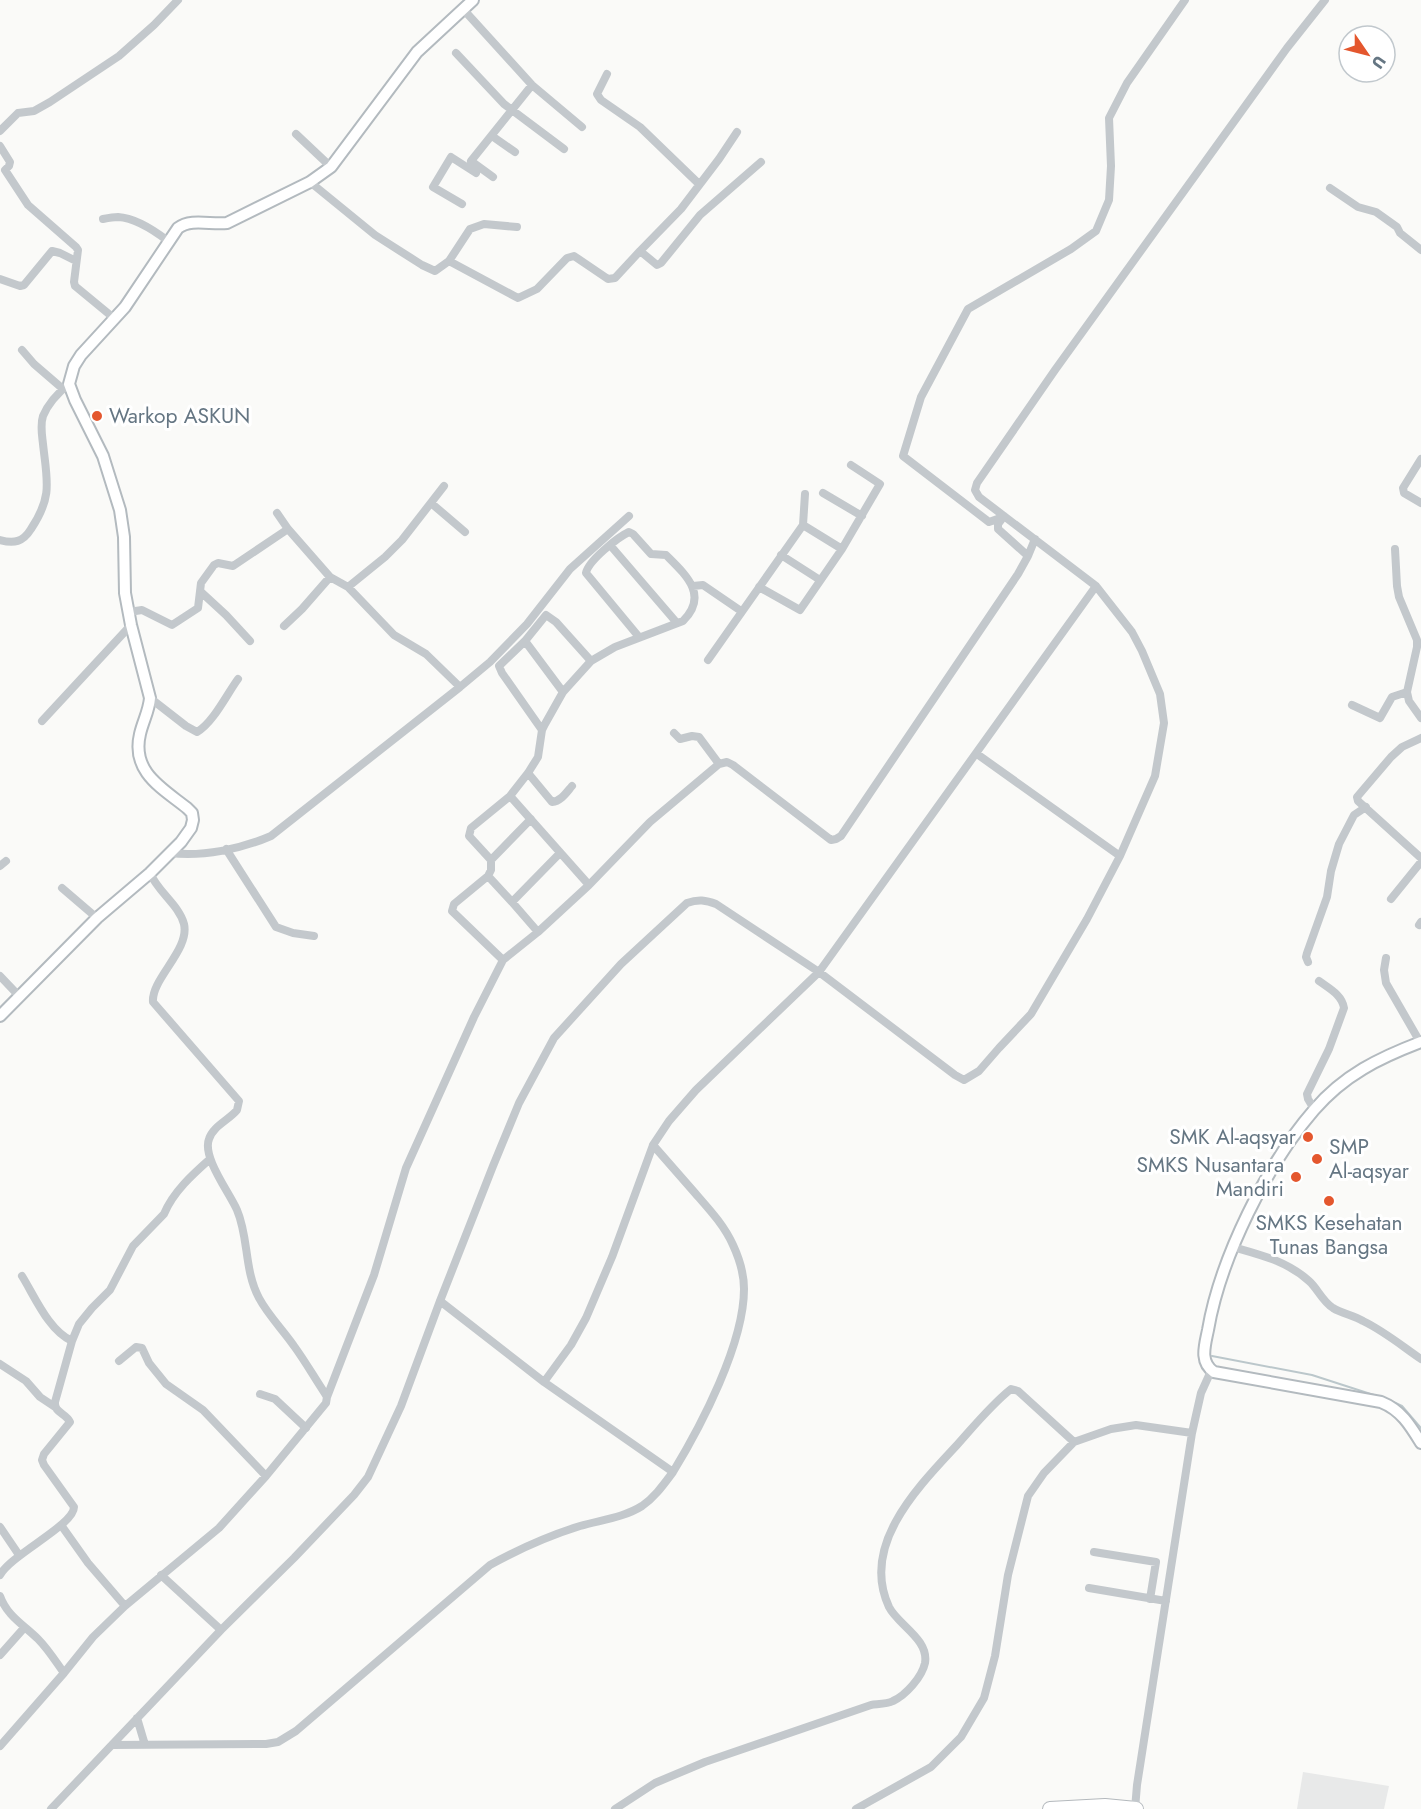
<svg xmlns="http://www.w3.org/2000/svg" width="1421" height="1809" font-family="Jost,sans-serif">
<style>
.built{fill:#e8e9e9}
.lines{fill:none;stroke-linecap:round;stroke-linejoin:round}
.stream{stroke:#bbc7cb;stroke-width:2}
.secondary-casing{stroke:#b3babf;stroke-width:14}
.highway-casing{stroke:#b4b9bd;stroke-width:16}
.street{stroke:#c3c8cc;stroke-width:8}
.secondary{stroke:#fff;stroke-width:10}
.highway{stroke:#fff;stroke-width:14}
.poi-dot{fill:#e4572e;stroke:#fff;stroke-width:2}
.labels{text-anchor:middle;stroke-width:6;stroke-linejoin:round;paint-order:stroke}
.poi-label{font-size:21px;fill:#657683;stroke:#fff;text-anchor:start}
</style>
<rect width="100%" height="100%" fill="#fafaf8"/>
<!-- built -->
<path class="built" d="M1303 1772 1389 1786 1384 1809H1297Z"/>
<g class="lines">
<!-- stream -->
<path class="stream" d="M1212 1356 1312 1375 1383 1398
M1389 1400 1402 1406 1421 1428"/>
<!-- secondary casing -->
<g class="secondary-casing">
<path id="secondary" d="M0 1016 97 918 150 873 181 842 191 828 193 820 192 813 187 808C162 788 131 772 140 734 143 721 149 711 150 698L131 625 125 593 124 537 120 510 103 456 75 400 69 384 74 366 81 355 125 307 178 228C191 218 211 225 227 223L310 182 331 167 417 52 473 0
M1421 1042C1379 1058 1344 1075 1314 1110 1267 1164 1220 1259 1208 1330 1205 1345 1199 1362 1214 1372L1381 1402C1401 1410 1410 1425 1421 1443"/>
</g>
<!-- highway casing -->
<g class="highway-casing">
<path id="highway" d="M1050 1809 1105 1806 1136 1809"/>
</g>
<!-- street -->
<path class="street" d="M463 9 532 85 582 127
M456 53 504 104 564 149
M607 74 597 94 601 100 640 127 699 184
M0 131 18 113 34 111 50 102 119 56 154 25 178 0
M296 134 331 167
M492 136 515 152
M0 146 10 162 9 166 5 170 28 205 76 247 78 250 74 282 75 286 115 319
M493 177 471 161 532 85
M310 182 375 235 422 265 435 271 449 261 518 298 537 289 567 258 574 256 608 279 615 278 640 251 657 265 661 263 700 215 761 162
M1330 188 1358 207 1376 212 1397 227 1400 233 1421 250
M462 204 433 187 451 157 476 173
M103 219C108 218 113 217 118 217 136 218 155 231 168 241
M640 251 681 209 719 159 737 132
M449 261 470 229 484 224 517 227
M0 279 20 286 24 285 52 251 60 253 76 261
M22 350 34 364 63 389
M1421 459 1403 488 1404 493 1421 503
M823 493 862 516
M431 503 465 532
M277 513 288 529 330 577 348 587 394 635 426 654 460 687 490 662 527 624 570 569 629 516
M1003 517 989 522 903 456 921 397 968 309 1071 249 1096 231 1109 200 1111 166 1109 118 1127 83 1185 0
M803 525 842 549
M0 540C14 544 23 542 31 529 53 496 47 481 43 444 42 435 40 425 43 416 48 404 59 392 69 384
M610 545 677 623
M1395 549 1397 586 1399 597 1417 640V647L1407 692 1409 701 1421 718
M781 555 820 580
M1028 556 1035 539
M693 586 703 585 741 611
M348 587 385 557 402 540 444 486
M759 587 800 610 842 549 880 484 851 465
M201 592 226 615 250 641
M129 612 142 610 172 625 198 608 201 583 214 565 218 563 233 566 288 529
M284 626 302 609 330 577
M525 641 563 692
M708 660 803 525 805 494
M150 698 186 726 197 732C213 723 227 694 238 679
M1352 705 1380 718 1392 697 1407 692
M42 721 131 625
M542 730 502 673 499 666 525 641 546 615 556 622 591 661
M674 733 680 739 692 736 699 737 719 764
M1421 738 1402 747 1391 757 1357 797 1358 801 1421 858
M977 754 1120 856
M528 773 552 802C561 801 566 793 572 786
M510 796 589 885
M226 849 276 927 293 933 314 936
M170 853C203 857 241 849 271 836L460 687
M491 860 531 819
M0 866 6 861
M488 876 454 904 452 911 503 960
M62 888 97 918
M1391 899 1421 862
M512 902 488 876 491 870V860L469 836 471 828 510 796 528 773 538 757 542 730 545 724 563 692 591 661 615 647 683 621C709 595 686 575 666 555L651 554 633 534 629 532C618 537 588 561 586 573L639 637
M1419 925 1421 922
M538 932 512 902 560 853
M1386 958 1384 970 1386 983 1420 1042
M1308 962 1306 957 1307 953 1327 897 1331 871 1339 844 1354 815 1366 807
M0 976 20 997
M1314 1109 1308 1099 1307 1094 1329 1049 1344 1008C1342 995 1330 989 1319 981
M653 1145C667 1161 681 1177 695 1193 709 1209 724 1225 733 1245 739 1258 744 1275 744 1289 744 1344 701 1426 673 1472
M1233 1247C1261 1255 1287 1261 1309 1281 1318 1289 1322 1301 1333 1308 1343 1314 1353 1315 1363 1321 1384 1331 1402 1346 1421 1359
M22 1276C35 1297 49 1331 72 1341
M440 1301 544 1382
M119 1361 136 1347 142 1348 149 1363 166 1384 203 1410 266 1476
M0 1364 26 1381 40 1397 55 1407
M260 1394 275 1399 306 1428
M327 1397 374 1275 406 1168 474 1017 503 960 538 932 589 885 650 822 719 764 727 762 733 765 831 840 836 839 841 836 1018 574 1028 556 998 529V524L1004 516
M61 1525 88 1563 125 1606
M0 1527 19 1555
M1094 1552 1156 1562 1150 1599
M0 1575C12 1554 74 1525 74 1507L44 1465 42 1460 44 1454 70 1422C66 1413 54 1413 55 1402L72 1341 79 1324 92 1308 110 1290 133 1246 164 1214C173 1192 193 1174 210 1159
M161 1575 221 1630
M1089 1588 1166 1601
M0 1596C7 1616 24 1625 38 1639 48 1649 56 1662 64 1673
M0 1655 24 1628
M137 1718 145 1745
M112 1745 266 1744 278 1742 296 1731 490 1565C519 1549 548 1536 580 1526 600 1520 623 1518 642 1506 655 1497 664 1484 673 1472L544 1382 571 1345 586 1318 612 1257 653 1145 669 1121 696 1090 819 972 1096 586
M0 1746 64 1673 93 1637 125 1606 219 1528 266 1476 326 1403 327 1397 324 1392C314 1377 305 1361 294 1346 283 1330 268 1315 259 1298 244 1270 249 1238 237 1210 229 1192 202 1157 209 1139 213 1126 229 1120 237 1110L239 1101 153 1002C151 979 190 950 184 924 179 905 158 892 150 873
M51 1809 221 1630 294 1558 354 1495 368 1477 401 1406 440 1301 493 1166 519 1103 554 1038 621 964 687 903C698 899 706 900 716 904L819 972 955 1075 964 1080 979 1071 999 1048 1031 1014 1087 919 1120 856 1155 776 1164 723 1160 694 1142 651 1132 632 1096 586 979 497 975 490 977 483 1055 370 1287 48 1325 0
M615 1809 655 1783 705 1762 871 1705C878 1704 887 1704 893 1701 906 1695 922 1677 925 1663 929 1639 898 1625 889 1607 860 1545 918 1487 957 1445 974 1426 991 1405 1011 1389L1018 1391 1074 1442
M856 1809 931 1767 961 1737 984 1698 995 1656 1008 1575 1028 1496 1044 1473 1074 1442 1111 1429 1136 1425 1192 1433
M1135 1809 1137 1785 1192 1433 1201 1393 1211 1371"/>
<!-- secondary -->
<use href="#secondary" class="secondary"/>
<!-- highway -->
<use href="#highway" class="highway"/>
</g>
<!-- markers -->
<g class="poi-dot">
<circle cx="97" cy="416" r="6"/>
<circle cx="1308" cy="1137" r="6"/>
<circle cx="1317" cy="1159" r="6"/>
<circle cx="1296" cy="1177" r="6"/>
<circle cx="1329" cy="1201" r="6"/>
</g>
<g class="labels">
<!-- poi labels -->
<g class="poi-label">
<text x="109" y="423">Warkop ASKUN</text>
<text x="1296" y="1144" text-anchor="end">SMK Al-aqsyar</text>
<text x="1329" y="1154">SMP<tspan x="1329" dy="24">Al-aqsyar</tspan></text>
<text x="1284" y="1172" text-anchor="end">SMKS Nusantara<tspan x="1284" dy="24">Mandiri</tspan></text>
<text x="1329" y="1230" text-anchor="middle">SMKS Kesehatan<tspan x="1329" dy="24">Tunas Bangsa</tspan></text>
</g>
</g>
<!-- north arrow -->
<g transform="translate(1367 54) rotate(125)"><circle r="28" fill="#ffffff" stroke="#c1c8cd" stroke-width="1.5"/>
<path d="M0-4.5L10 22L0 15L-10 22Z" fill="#e4572e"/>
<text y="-9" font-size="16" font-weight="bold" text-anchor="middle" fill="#657683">U</text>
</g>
</svg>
